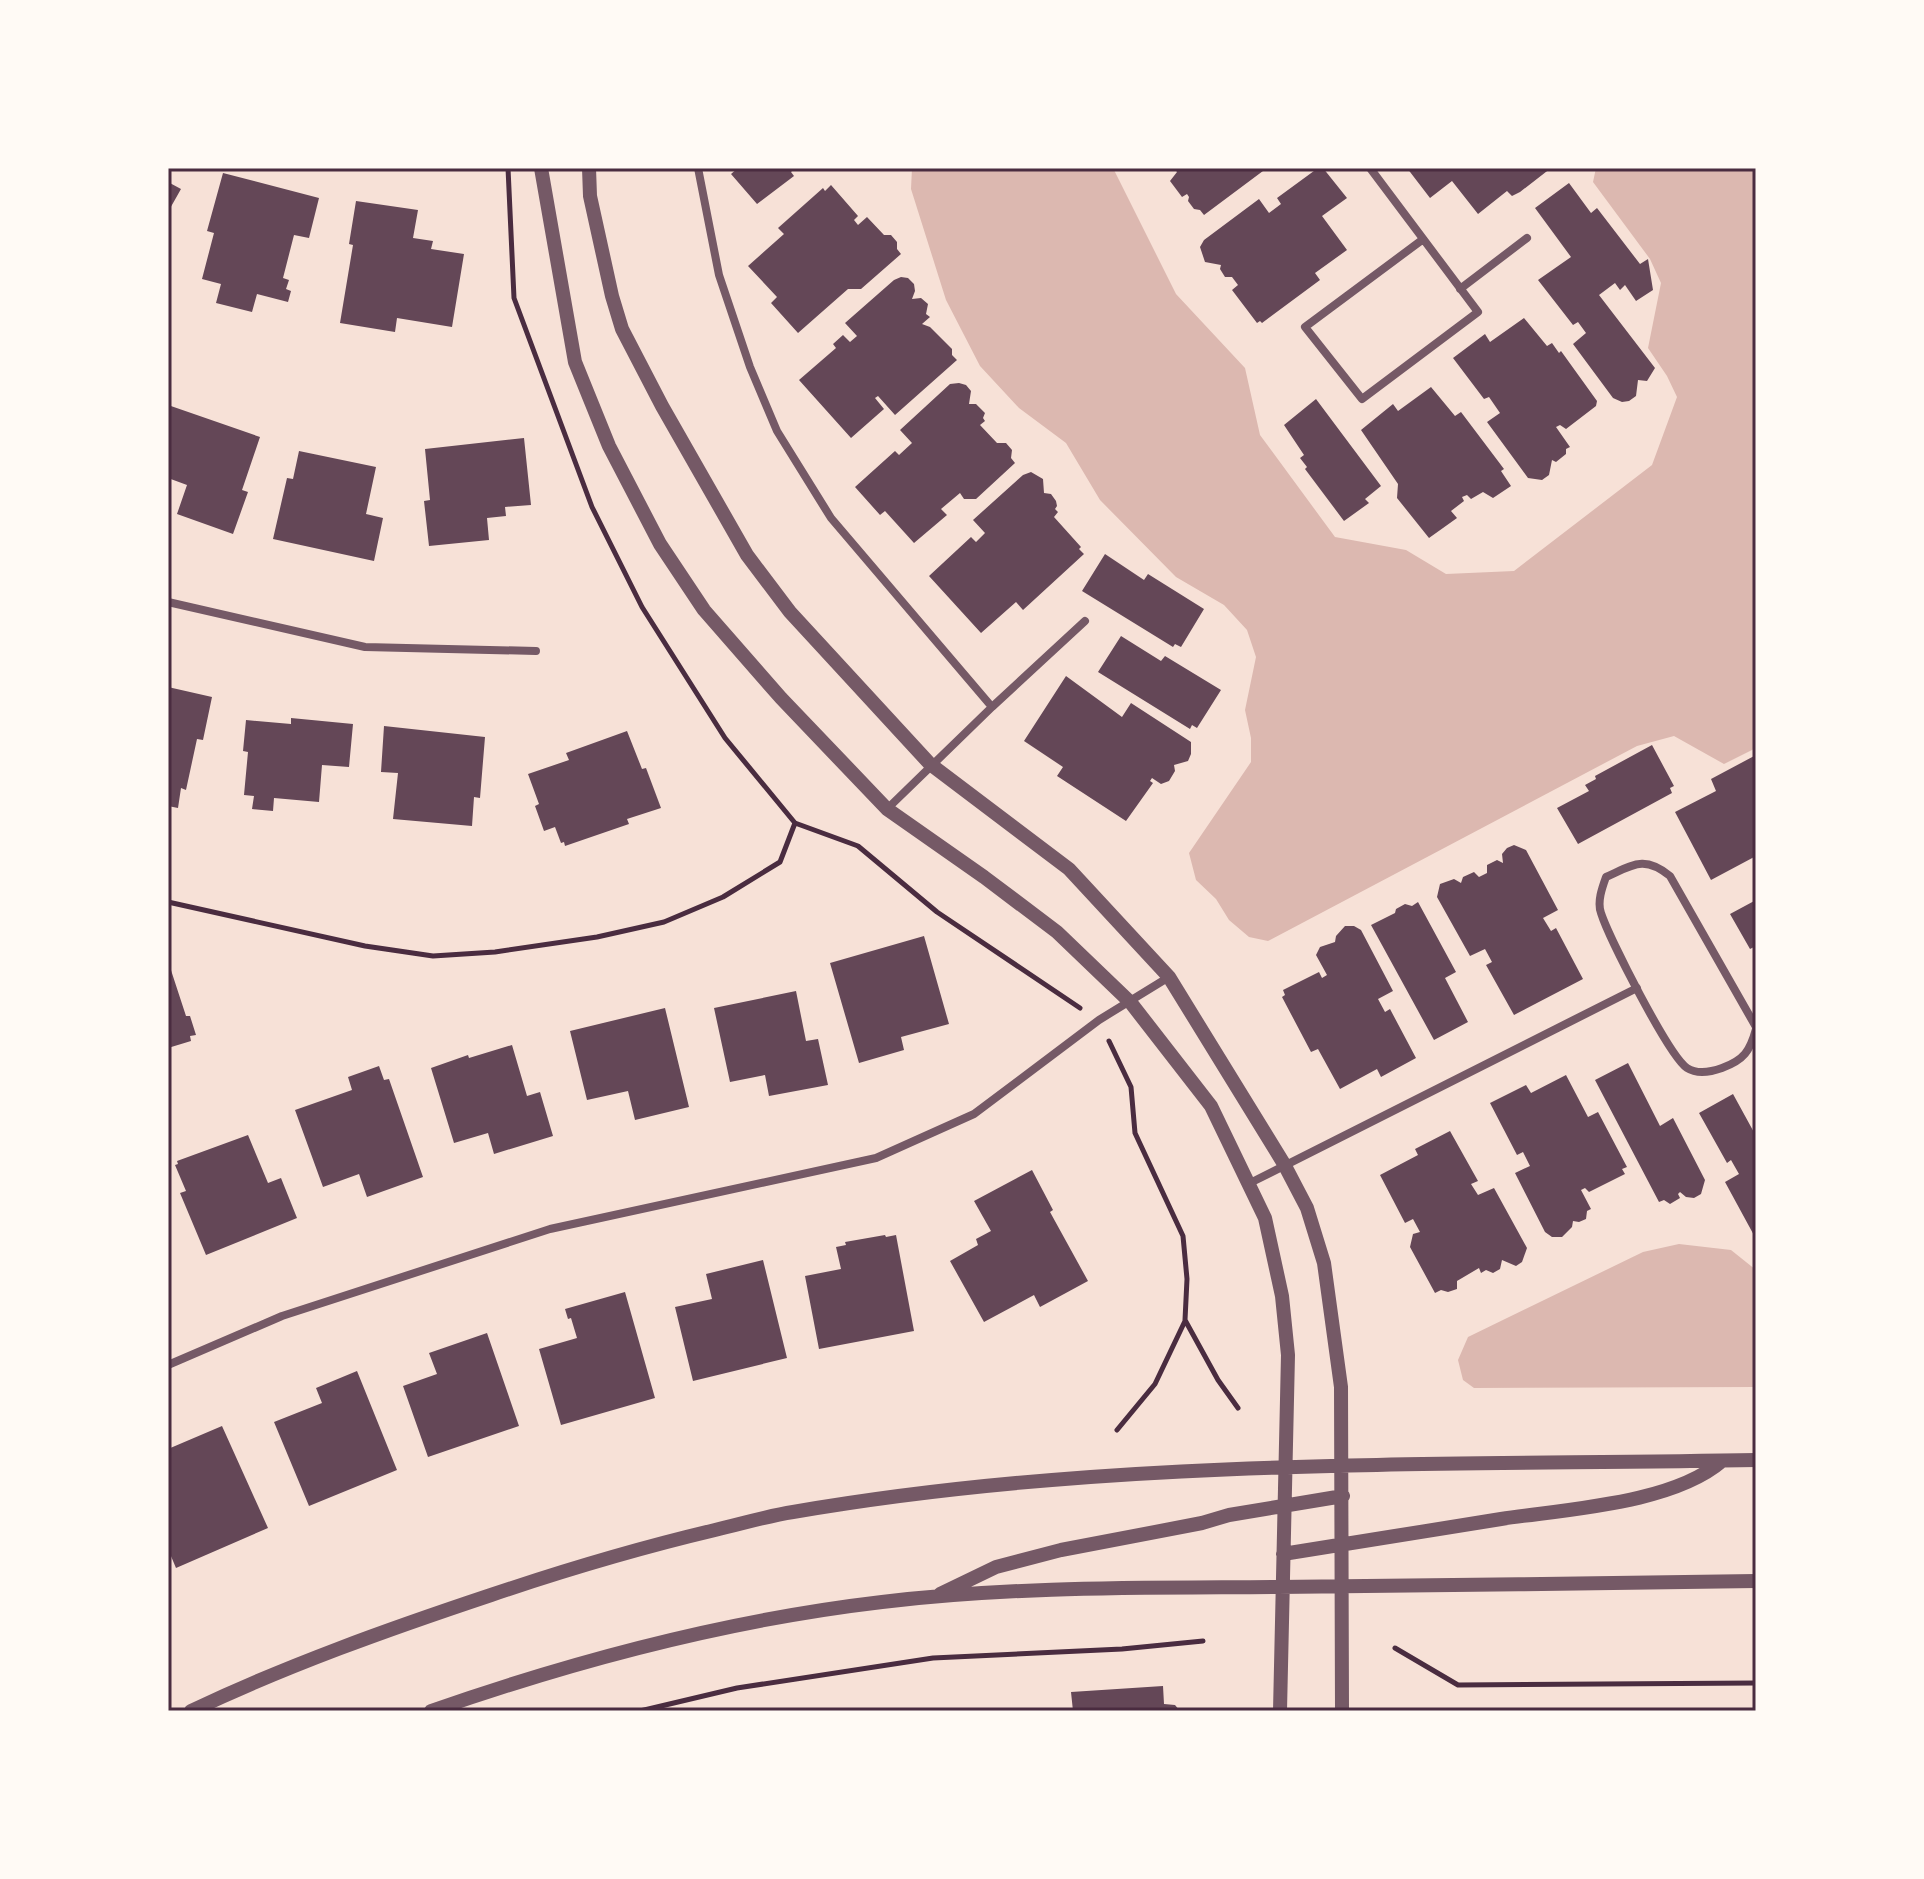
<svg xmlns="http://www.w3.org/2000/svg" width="1924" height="1879" font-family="Raleway,sans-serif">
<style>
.water{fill:#dcb8b0}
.building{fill:#644757}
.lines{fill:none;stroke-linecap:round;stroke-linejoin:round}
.path{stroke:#4a2c40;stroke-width:5}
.minor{stroke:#755966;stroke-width:8}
.tertiary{stroke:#755966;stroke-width:14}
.neatline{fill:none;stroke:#4a2c40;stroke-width:3}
</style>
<rect width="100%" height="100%" fill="#f7e1d7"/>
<!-- water -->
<path class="water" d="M912 168H1113L1176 294 1245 368 1260 435 1335 537 1406 550 1446 574 1514 571 1652 465 1677 397 1667 376 1648 348 1661 283 1650 259 1593 182 1596 168H1756V748L1724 764 1674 736 1637 746 1268 941 1249 937 1229 920 1216 899 1196 880 1189 853 1251 762V738L1245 710 1256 657 1247 630 1224 605 1176 577 1100 500 1066 443 1019 408 980 366 946 300 911 189Z
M1679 1244 1731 1250 1756 1270V1387L1474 1388 1463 1380 1458 1360 1468 1337 1643 1252Z"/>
<!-- building -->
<path class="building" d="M738 168H795L791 172 794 176 757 204 731 174Z
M1174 168H1267L1204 215 1200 210 1194 209 1188 201 1189 197 1187 194 1182 197 1170 181 1177 172Z
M1318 168H1323L1347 198 1322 216 1347 250 1315 273 1320 280 1262 323 1260 321 1257 323 1232 290 1238 285 1232 277H1225L1220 269 1221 265 1205 262 1200 247 1204 240 1259 199 1269 213 1281 204 1277 198Z
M1407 168H1551L1520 192 1512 196 1507 191 1478 214 1452 181 1430 198Z
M223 173 319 198 309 238 294 235 283 278 289 280 286 289 291 291 288 302 257 294 252 312 216 303 221 284 202 279 214 233 207 231Z
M168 182 181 189 168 212Z
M1569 183 1591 213 1597 208 1640 264 1648 259 1653 290 1636 301 1625 285 1620 290 1615 283 1599 295 1655 368 1647 381 1638 380 1636 396 1629 401 1622 402 1613 398 1573 344 1586 333 1578 322 1573 325 1538 280 1571 257 1535 208Z
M831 185 858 216 854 220 858 225 867 217 884 235H891L897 242V249L901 254 861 289H848L798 333 771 303 777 297 748 266 784 234 778 228 823 188 825 191Z
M356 201 418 210 413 238 433 241 431 249 464 254 452 327 397 318 395 332 340 323 353 245 349 244Z
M901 277 908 278 914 284 915 291 912 299 921 298 928 304 926 314 930 317 922 324 930 327 952 349V355L957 360 895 415 878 396 875 398 884 409 851 438 799 380 836 348 833 344 843 335 850 342 857 336 845 323 894 280Z
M1524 318 1547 346 1552 343 1559 353 1561 351 1597 401 1596 406 1566 429 1560 425 1556 427 1570 447 1566 449V454L1556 462 1552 460 1549 475 1542 480 1528 478 1487 422 1500 413 1489 397 1484 399 1453 358 1485 334 1490 342Z
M959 383 966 385 971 391 969 404H976L985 413 983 418 985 421 980 425 997 443H1006L1012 450 1011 458 1015 463 976 499H964L960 493 941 509 947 515 914 543 885 511 880 515 855 487 895 451 899 455 912 443 900 430 950 384Z
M1431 387 1455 416 1461 412 1504 469 1501 471 1511 486 1493 498 1483 492 1471 499 1467 495 1462 497 1464 501 1451 511 1457 518 1429 538 1397 498 1398 484 1361 430 1393 404 1398 411Z
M1316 399 1381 486 1365 499 1369 503 1344 521 1305 469 1307 467 1300 458 1304 455 1284 425Z
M168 405 260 437 242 490 248 492 233 534 177 514 187 485 168 478Z
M524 438 531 505 505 507 506 516 487 518 489 540 429 546 424 501 430 500 425 449Z
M299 451 376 467 366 514 383 518 374 561 273 539 287 478 293 479Z
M1031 472 1043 479 1044 493 1051 494 1056 501 1057 506 1055 509 1058 512 1054 517 1081 547 1079 549 1084 554 1023 610 1016 602 981 633 929 576 971 537 976 542 985 533 973 520 1023 475Z
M1105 554 1144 580 1148 574 1204 609 1181 647 1175 644 1173 647 1082 591Z
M1121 636 1161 661 1165 656 1221 690 1197 728 1192 725 1190 729 1098 672Z
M1066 676 1122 717 1131 703 1191 742V754L1188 761 1174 765 1175 771 1169 781 1161 784 1152 778 1150 781 1153 783 1126 821 1057 776 1063 767 1024 741Z
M168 687 212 697 203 740 197 739 186 790 181 788 178 808 168 806Z
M291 718 353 724 349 767 322 765 319 802 274 798 273 811 252 809 254 796 244 795 248 752 243 751 246 720 291 724Z
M384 726 485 737 480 798 474 797 472 826 393 819 398 773 381 772Z
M627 731 642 769 646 768 661 808 627 819 629 824 565 846 564 842 561 843 555 827 544 831 535 806 539 804 528 774 569 760 566 753Z
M1652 745 1674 786 1670 788 1672 793 1578 844 1557 808 1589 791 1585 785 1596 779 1595 776Z
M1756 755V856L1711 880 1675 812 1716 791 1711 779Z
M1514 845 1526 850 1558 910 1543 918 1551 931 1556 928 1583 979 1514 1015 1486 965 1492 962 1485 949 1470 956 1437 897 1440 884 1454 879 1461 883 1463 877 1474 872 1479 877 1487 873V865L1497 860 1503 863 1502 854 1507 848Z
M1756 900V946L1750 949 1730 914Z
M1418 902 1456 972 1445 978 1468 1022 1434 1040 1371 925 1395 913 1396 909 1405 904 1412 906Z
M1345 926H1354L1361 930 1393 991 1378 999 1385 1012 1390 1009 1416 1058 1381 1077 1377 1069 1340 1089 1318 1049 1311 1052 1282 997 1285 995 1283 990 1319 972 1322 978 1327 975 1316 955 1320 947 1335 942 1336 936Z
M924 936 949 1024 901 1037 904 1050 859 1063 830 963Z
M168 961 186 1016H190L196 1035 190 1036 191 1041 168 1048Z
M796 991 806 1041 818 1039 828 1085 769 1096 765 1075 730 1082 714 1008Z
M665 1008 689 1107 635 1120 628 1091 587 1100 570 1031Z
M512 1045 527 1096 540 1092 553 1136 494 1154 488 1133 454 1143 431 1068 468 1055 469 1058Z
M1628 1063 1660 1126 1673 1118 1705 1180 1701 1194 1694 1198 1686 1197 1680 1192 1678 1194 1680 1198 1670 1204 1664 1200 1659 1202 1595 1080Z
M379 1066 384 1080 389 1079 423 1177 367 1197 359 1174 323 1187 295 1110 352 1090 348 1077Z
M1566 1075 1588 1117 1598 1112 1627 1167 1622 1169 1625 1174 1589 1192 1585 1188 1581 1190 1591 1209 1587 1211 1586 1219 1579 1222 1573 1221 1572 1227 1562 1237H1552L1545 1232 1515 1173 1530 1166 1523 1152 1517 1155 1490 1103 1526 1085 1531 1093Z
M1733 1094 1756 1136V1239L1725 1182 1739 1174 1731 1160 1727 1163 1699 1113Z
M1450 1131 1478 1181 1471 1184 1478 1195 1494 1188 1527 1248 1522 1262 1516 1266 1502 1260 1500 1269 1493 1273 1486 1270 1481 1273 1479 1268 1457 1281V1289L1448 1292 1441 1290 1435 1293 1410 1247 1413 1234 1420 1232 1413 1219 1405 1223 1380 1175 1418 1155 1415 1149Z
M248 1135 268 1183 281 1178 297 1218 206 1255 180 1193 186 1191 175 1165 178 1164 177 1161Z
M1032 1170 1053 1210 1050 1212 1088 1281 1040 1307 1034 1295 984 1322 950 1261 978 1245 976 1239 991 1231 974 1201Z
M885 1235 886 1237 896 1235 914 1331 819 1349 805 1276 841 1269 836 1247 846 1245 845 1242Z
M763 1260 787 1358 693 1381 675 1307 712 1299 706 1274Z
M625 1292 655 1398 561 1425 539 1349 577 1338 571 1318 568 1319 565 1309Z
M487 1333 519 1426 428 1457 403 1386 437 1374 429 1353Z
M357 1371 397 1470 309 1506 274 1422 322 1403 316 1388Z
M222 1426 268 1528 176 1568 168 1549V1449Z
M1163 1686 1164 1704 1175 1705 1180 1711H1073L1071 1692Z"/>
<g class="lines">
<!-- path -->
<path class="path" d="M508 168 514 298 592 507 642 607 725 738 795 823
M168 902 365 946 433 956 495 952 597 937 664 922 723 897 780 862 795 823 858 846 937 912 1080 1008
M1109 1041 1131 1087 1135 1133 1183 1236 1187 1279 1185 1320 1218 1380 1238 1408
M1117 1430 1155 1384 1185 1321
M1395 1648 1458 1685 1756 1683
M640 1711 737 1688 933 1658 1122 1649 1203 1641"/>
<!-- minor -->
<path class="minor" d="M698 168 719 275 750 367 777 431 831 518 992 707 1085 621
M1370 168 1478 312 1362 399 1305 327 1422 240
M1460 289 1527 238
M168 602 365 647 536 651
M887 809 992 707
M1756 1027 1670 876C1644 855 1633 865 1606 877 1602 888 1597 902 1601 913 1609 938 1669 1056 1687 1068 1698 1075 1711 1072 1722 1068 1744 1060 1750 1051 1756 1029
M1250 1183 1637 988
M168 1365 282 1316 550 1229 876 1158 974 1114 1099 1020 1169 977"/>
<!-- tertiary -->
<path class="tertiary" d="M541 168 575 362 609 446 660 544 704 610 781 698 887 809 984 877 1057 932 1131 1003 1211 1106 1265 1218 1282 1296 1288 1355 1280 1711
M589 168 590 196 612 296 622 329 662 406 747 555 790 612 930 764 1069 869 1169 977 1284 1164 1307 1208 1324 1263 1341 1387 1342 1711
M1283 1554C1356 1542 1428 1531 1501 1519 1566 1509 1672 1504 1722 1461
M940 1594 996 1567 1061 1550 1202 1523 1229 1515 1343 1496
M191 1711C288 1665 389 1629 491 1595 565 1570 639 1548 715 1530 741 1524 767 1516 793 1512 1111 1457 1434 1466 1756 1460
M431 1711C577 1660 728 1620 882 1602 1014 1586 1146 1588 1278 1587 1437 1586 1597 1583 1756 1581"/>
</g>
<!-- border -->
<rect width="1924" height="1879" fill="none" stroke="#fffaf5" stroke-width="340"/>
<rect x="170" y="170" width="1584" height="1539" class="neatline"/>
</svg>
